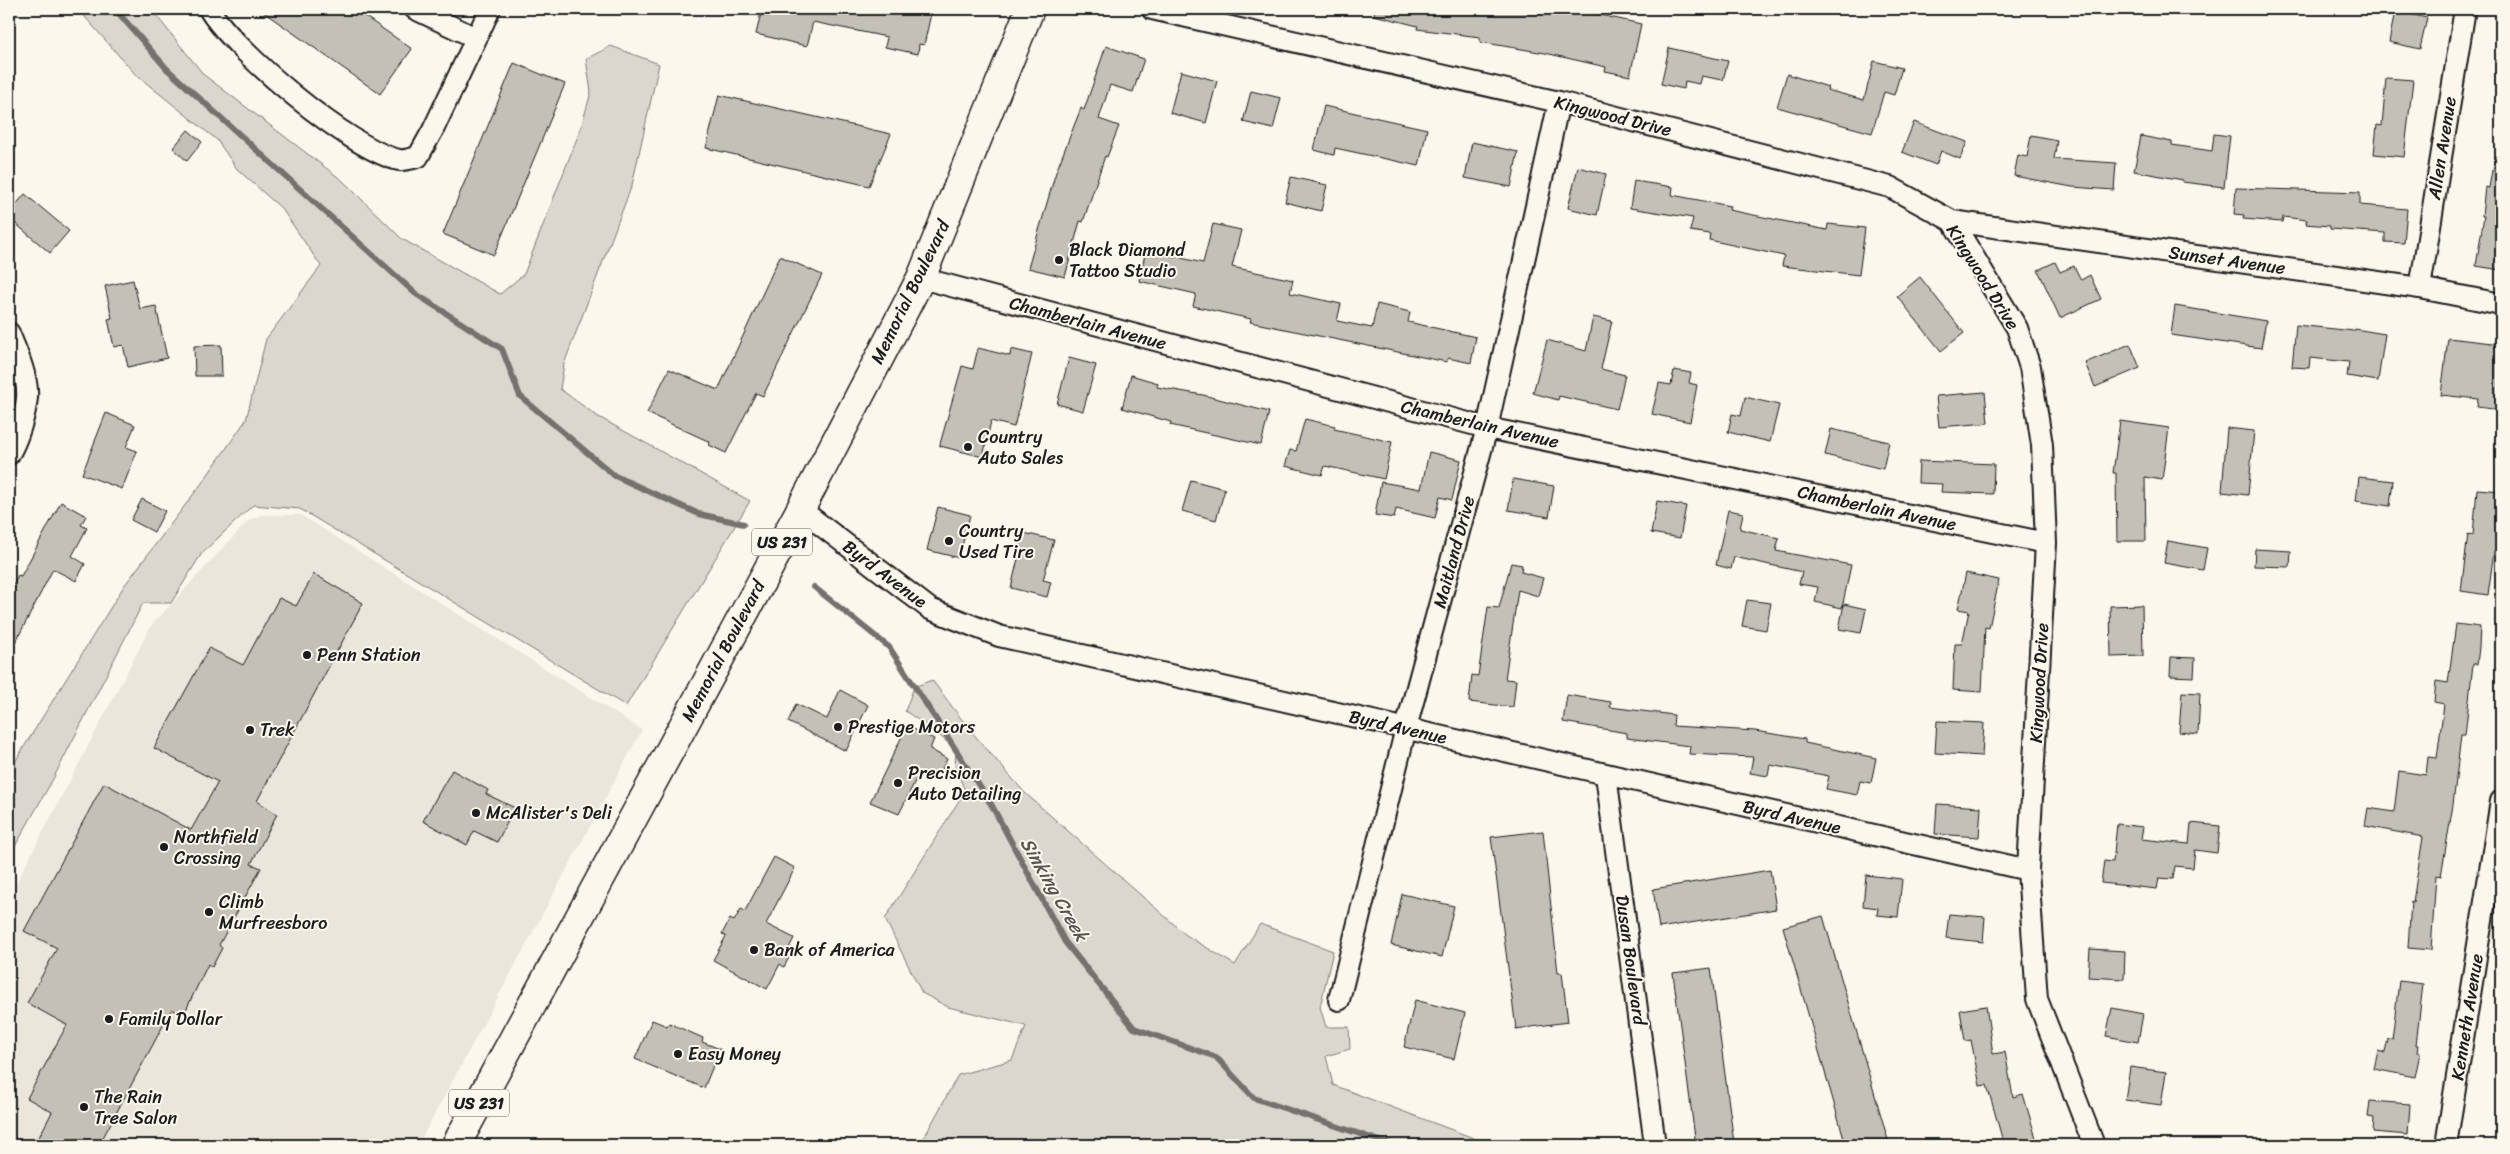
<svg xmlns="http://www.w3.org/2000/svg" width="2510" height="1154" font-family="Sriracha,sans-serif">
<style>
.built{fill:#eae6dc}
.green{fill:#dad7ce;stroke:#7b7a75}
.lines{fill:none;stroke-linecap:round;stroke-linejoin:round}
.stream{stroke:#74726e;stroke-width:6}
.building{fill:#c3c0b8;stroke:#1c1c1c}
.street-casing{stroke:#1c1c1c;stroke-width:24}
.primary-casing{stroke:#1c1c1c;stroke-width:31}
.street{stroke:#fbf7ec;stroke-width:20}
.primary{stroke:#fbf7ec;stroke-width:28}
.poi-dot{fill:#1c1c1c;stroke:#fbf7ec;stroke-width:2}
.labels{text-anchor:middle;stroke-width:4;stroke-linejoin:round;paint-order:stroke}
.shield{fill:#fbf7ec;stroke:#5f5e5a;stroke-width:1}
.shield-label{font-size:16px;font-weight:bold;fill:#1c1c1c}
.street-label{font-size:18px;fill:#1c1c1c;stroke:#fbf7ec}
.poi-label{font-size:18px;fill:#1c1c1c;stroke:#fbf7ec;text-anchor:start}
.water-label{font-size:19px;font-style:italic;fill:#575653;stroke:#fbf7ec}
</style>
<rect width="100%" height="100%" fill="#fbf7ec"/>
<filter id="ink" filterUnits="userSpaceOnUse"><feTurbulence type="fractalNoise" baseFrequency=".02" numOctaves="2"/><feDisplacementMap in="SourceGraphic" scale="10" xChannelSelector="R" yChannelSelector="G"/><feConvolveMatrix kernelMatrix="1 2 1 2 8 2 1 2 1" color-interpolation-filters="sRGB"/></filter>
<g filter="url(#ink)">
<!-- built -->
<path class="built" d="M261 515H301L642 730 418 1145H9V897L151 626 248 521Z"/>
<!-- green -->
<path class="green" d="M78 9H151L204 75 343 181 402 239 500 294 524 274 581 128 591 92 586 59 611 46 659 64 632 185 564 364 560 389 597 416 750 501 626 706 300 509 253 505 202 553 171 603H143L53 779 9 857V774L19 755 124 586 202 483 246 420 266 339 321 266 282 209 237 169 217 140 135 74Z
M932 680 969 729 1025 793 1186 935 1235 965 1260 924 1333 951 1320 1007 1326 1027H1349L1350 1049 1326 1056 1333 1085 1492 1145H920L958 1075 1012 1060 1026 1026 948 1007 922 993 885 919 965 791 955 766 956 750 932 729 905 711 914 687Z"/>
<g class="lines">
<!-- stream -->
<path class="stream" d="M115 9 167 69 416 294 502 349 520 396 615 476 699 514 744 524
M814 587 889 647 991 804 1065 942 1134 1028 1216 1057 1254 1098 1392 1145"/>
</g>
<!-- building -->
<path class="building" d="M259 9H354L412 49 380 94Z
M762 9H932L924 45 919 44 918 54 885 47 887 37 813 22 807 46 756 34Z
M1375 9H1515L1553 15 1554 9H1587V12L1641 24 1630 76 1605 71 1606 67 1545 53 1480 42V37L1417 29 1418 26 1374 15Z
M2395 11 2427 18 2420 49 2389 42Z
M1106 46 1144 59 1133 92 1110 85 1099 119 1119 126 1107 157 1105 156 1083 222 1080 221 1065 277 1028 268 1056 172 1081 108 1084 110Z
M1669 48 1728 61 1723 80 1701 76 1699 84 1685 81 1684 89 1661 84Z
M1874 61 1902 68 1894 95 1884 92 1872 133 1777 107 1787 74 1828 87 1827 90 1864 100Z
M514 63 565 84 494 255 443 234Z
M1181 71 1217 81 1206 123 1170 113Z
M2386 78 2413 80 2404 157 2374 154 2377 125 2382 126Z
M1251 91 1281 98 1273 129 1243 122Z
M719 95 891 134 869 186 706 148Z
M1324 106 1427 129 1419 166 1335 148 1334 155 1314 150Z
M1914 122 1967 142 1960 159 1941 151 1936 165 1902 152Z
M188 130 202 142 187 161 173 148Z
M2214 134 2230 136 2224 187 2182 182 2183 180 2134 171 2141 136 2172 142V145L2212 151Z
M2031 135 2057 140 2054 159 2116 163 2114 190 2072 187 2014 176 2018 155 2027 157Z
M1472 142 1518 152 1511 187 1465 178Z
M1578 167 1606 174 1597 215 1568 208Z
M2492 170 2501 171V270L2476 266 2484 216H2482L2485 187 2489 188Z
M1291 177 1327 185 1321 211 1285 202Z
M1634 181 1673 187 1672 195 1730 206 1729 210 1827 230 1828 224 1865 228 1859 275 1782 266 1784 256 1709 240 1710 234 1690 231 1693 218 1630 208Z
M2236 188 2360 192V205L2407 209 2404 243 2385 242V233L2330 229V226L2306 224 2307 220 2283 217 2282 222 2243 219 2244 215 2234 214Z
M25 194 69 231 50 253 9 218V213Z
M1213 224 1241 230 1232 267 1293 280 1290 293 1341 304 1337 321 1372 328 1377 304 1410 312 1408 322 1476 337 1471 363 1448 358 1447 362 1250 322 1251 319 1193 306 1196 294 1139 281 1146 250 1203 263Z
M780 256 822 275 763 396 756 393 726 453 709 445 710 442 647 413 669 369 718 390Z
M2055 262 2060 272 2074 266 2081 280 2090 275 2101 299 2060 318 2038 270Z
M1920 277 1964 333 1941 351 1897 296Z
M133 280 140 309 156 306 167 358 128 367 123 345 114 347 108 319 112 318 105 286Z
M2175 306 2266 321 2261 348 2171 335Z
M1593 317 1612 321 1601 369 1625 375 1617 409 1559 396 1558 400 1533 393 1547 340 1586 351Z
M2296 325 2354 331 2355 329 2385 334 2378 381 2347 376 2349 362 2310 358 2309 368 2292 367Z
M2448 338 2501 344V410L2477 407 2478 399 2441 395Z
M2130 344 2140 368 2095 387 2085 363Z
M221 345 222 376H195L194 346Z
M978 348 1010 356 1011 349 1032 354 1014 427 991 421 983 457 940 446V444L962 366 973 369Z
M1069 358 1096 365 1083 411 1057 404Z
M1674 370 1691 373 1689 383 1697 385 1690 422 1652 414 1659 383 1671 385Z
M1131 375 1158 383 1157 387 1203 395 1269 412 1261 445 1170 425 1171 422 1122 408Z
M1985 392 1988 423 1939 427 1936 396Z
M1745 397 1779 405 1770 442 1728 432 1732 414 1741 416Z
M106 413 135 425 126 447 137 451 122 489 82 474Z
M1305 419 1335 426 1334 429 1392 442 1384 479 1325 466 1322 475 1285 466 1290 450 1296 451Z
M2120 421 2169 428 2162 480 2145 477 2146 541H2117L2116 473H2113Z
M2227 428 2254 431 2248 495 2222 492Z
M1831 429 1889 442 1883 469 1825 455Z
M1429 452 1461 460 1452 500 1440 497 1435 518 1396 509 1394 518 1375 515 1381 482 1421 489Z
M1919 461 1994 464 1993 494 1941 492 1942 484 1918 483Z
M2359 477 2393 481 2390 506 2356 501Z
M1513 479 1554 486 1549 517 1508 510Z
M1191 480 1225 489 1216 520 1182 511Z
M2477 489 2501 491 2497 551H2494L2488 595 2461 591 2468 534 2473 535Z
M142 499 165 511 154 532 131 520Z
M1657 501 1686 506 1680 538 1651 533Z
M61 502 86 516 81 525 87 528 72 556 85 564 76 581 53 569 9 655V592L18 575 21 576Z
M938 507 970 515 959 558 927 550Z
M1728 510 1743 513 1740 529 1779 538 1776 551 1851 565 1842 608 1815 602 1818 587 1799 584 1802 572 1734 557 1731 569 1716 565Z
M1024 533 1054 540 1043 580 1051 582 1047 597 1011 588Z
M2168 541 2207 548 2203 570 2164 563Z
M2255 549 2291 551 2290 567 2254 566Z
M1511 563 1522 565 1521 572 1543 578 1538 596 1518 590 1505 679 1516 680 1513 707 1469 702 1472 675 1478 676 1488 607 1499 608Z
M1966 573 1999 580 1989 628 1985 627 1982 692 1953 690 1955 644H1962L1969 611 1958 609Z
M314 574 363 603 257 801 277 814 251 864 261 868 219 945 222 948 212 967 208 964 183 1016 172 1009 99 1145H35L52 1112 27 1098 67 1025 27 1003 57 948 24 931 104 783 191 830 218 782 154 748 209 648 243 665 279 598 296 606Z
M1747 600 1771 603 1766 630 1742 626Z
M1844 604 1866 609 1861 633 1839 629Z
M2142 605 2143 656 2111 657 2110 606Z
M2456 624 2480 627 2479 647 2477 664H2473L2465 735H2461L2453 805 2441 876 2436 875 2431 950 2408 948 2411 901 2413 902 2423 837 2365 826 2368 808 2394 812 2399 771 2426 775 2428 757 2437 758 2444 704 2434 702 2436 681 2448 683Z
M2171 657 2195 658 2194 677 2170 676Z
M840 690 868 705 846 751 788 722 796 704 827 719Z
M2182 692 2200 693 2198 734 2179 732Z
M1567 695 1611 702 1610 707 1674 715 1673 726 1755 731 1805 739V743L1876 758 1871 783 1860 781 1857 795 1826 789 1829 776 1770 765 1768 776 1750 773 1753 757 1689 754 1690 746 1627 738V733L1563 722Z
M1937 721 1984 723 1982 756 1935 753Z
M907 726 934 739 930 749 947 759 936 781 919 773 899 814 870 802Z
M452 770 488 790 486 794 515 808 497 842 474 831 467 845 423 821Z
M1937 804 1981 807 1979 837 1935 834Z
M2191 823 2220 826 2217 853 2195 850 2193 868 2175 866 2173 879 2159 878 2157 889 2101 883 2104 861 2113 862 2117 824 2143 827 2141 839 2189 844Z
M1543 831 1558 973H1562L1568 1022 1516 1029 1491 837Z
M774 857 795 868 766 924 794 938 788 950 792 952 784 967 780 964 767 989 713 960 726 936 722 934 730 919 734 921 741 909 745 911Z
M1770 870 1776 909 1659 928 1653 889Z
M1866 875 1902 879 1898 917 1877 915 1878 908 1863 906Z
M1402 894 1454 906 1442 957 1391 945Z
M1949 914 1985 917 1983 942 1946 938Z
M1823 916 1888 1140 1870 1145H1846L1783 927Z
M2090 949 2125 951 2124 979 2088 977Z
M1711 968 1734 1143 1696 1145 1673 973Z
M2399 981 2423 984 2416 1045H2418L2417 1052 2420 1053 2415 1077 2374 1069 2378 1051 2385 1053 2388 1039 2392 1040Z
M1415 1000 1465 1013 1454 1059 1404 1047Z
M1986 1006 1993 1054 2005 1052 2013 1097 2023 1094 2038 1145H2004L1987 1085 1980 1086 1971 1040 1965 1041 1960 1010Z
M2112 1008 2143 1014 2138 1042 2106 1036Z
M652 1020 667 1026 669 1023 703 1038 702 1042 720 1049 704 1088 635 1059Z
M2130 1067 2166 1072 2161 1105 2125 1100Z
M2370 1101 2410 1104 2408 1135 2373 1132 2374 1118 2368 1117Z"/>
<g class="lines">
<!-- street casing -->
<g class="street-casing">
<path id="street" d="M209 9C234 51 351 150 399 160 405 161 412 158 418 157L433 130 490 9
M415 9 476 38
M1152 9 1559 102 1890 187 1952 221 2017 328 2030 367 2042 445 2046 543 2028 870 2037 999 2094 1145
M1952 221 2420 288 2501 304
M921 278 1487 428 2046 543
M2420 288 2465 9
M9 333C16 350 29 379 27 398 25 415 18 439 9 454
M800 509 930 609 999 636 2028 870
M1606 775 1655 1145
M1339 1000 1406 728 1487 428 1559 102
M2446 1145 2501 801"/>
</g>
<!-- primary casing -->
<g class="primary-casing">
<path id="primary" d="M456 1145 798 514 921 278 1030 9"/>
</g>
<!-- street -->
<use href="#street" class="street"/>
<!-- primary -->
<use href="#primary" class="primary"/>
</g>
</g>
<!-- markers -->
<g class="poi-dot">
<circle cx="1059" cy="260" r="5"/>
<circle cx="968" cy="447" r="5"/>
<circle cx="949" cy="541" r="5"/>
<circle cx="307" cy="655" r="5"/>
<circle cx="838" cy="727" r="5"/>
<circle cx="250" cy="730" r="5"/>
<circle cx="898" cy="783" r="5"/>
<circle cx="476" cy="813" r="5"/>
<circle cx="164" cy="847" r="5"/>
<circle cx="209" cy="912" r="5"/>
<circle cx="754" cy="950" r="5"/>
<circle cx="109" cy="1019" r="5"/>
<circle cx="678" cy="1054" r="5"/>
<circle cx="84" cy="1107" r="5"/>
</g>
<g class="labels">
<!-- shield labels -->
<g class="shield">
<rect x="752" y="528.5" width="60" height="27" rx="4"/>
<rect x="449" y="1089.5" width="60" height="27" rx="4"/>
</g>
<g class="shield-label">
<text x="782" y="548">US 231</text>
<text x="479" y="1109">US 231</text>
</g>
<!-- street labels -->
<g class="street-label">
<text transform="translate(1613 116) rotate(14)" y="6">Kingwood Drive</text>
<text transform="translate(2442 148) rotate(-81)" y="6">Allen Avenue</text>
<text transform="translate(2227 260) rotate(8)" y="6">Sunset Avenue</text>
<text transform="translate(1983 277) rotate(58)" y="6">Kingwood Drive</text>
<text transform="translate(910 292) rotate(-64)" y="6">Memorial Boulevard</text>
<text transform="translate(1088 323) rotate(15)" y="6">Chamberlain Avenue</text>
<text transform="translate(1480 424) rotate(13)" y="6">Chamberlain Avenue</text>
<text transform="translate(1877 508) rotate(12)" y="6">Chamberlain Avenue</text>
<text transform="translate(1454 552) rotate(-75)" y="6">Maitland Drive</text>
<text transform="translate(885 574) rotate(37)" y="6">Byrd Avenue</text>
<text transform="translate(723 651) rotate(-62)" y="6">Memorial Boulevard</text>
<text transform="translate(2039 683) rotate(-87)" y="6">Kingwood Drive</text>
<text transform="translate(1398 727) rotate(13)" y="6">Byrd Avenue</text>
<text transform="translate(1792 817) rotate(13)" y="6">Byrd Avenue</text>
<text transform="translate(1631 960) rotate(82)" y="6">Dusan Boulevard</text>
<text transform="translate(2467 1017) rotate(-81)" y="6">Kenneth Avenue</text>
</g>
<!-- poi labels -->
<g class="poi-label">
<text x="1069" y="256">Black Diamond<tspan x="1069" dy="21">Tattoo Studio</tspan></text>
<text x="978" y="443">Country<tspan x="978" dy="21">Auto Sales</tspan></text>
<text x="959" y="537">Country<tspan x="959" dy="21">Used Tire</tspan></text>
<text x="317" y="661">Penn Station</text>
<text x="848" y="733">Prestige Motors</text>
<text x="260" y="736">Trek</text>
<text x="908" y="779">Precision<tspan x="908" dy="21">Auto Detailing</tspan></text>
<text x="486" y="819">McAlister's Deli</text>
<text x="174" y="843">Northfield<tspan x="174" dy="21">Crossing</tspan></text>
<text x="219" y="908">Climb<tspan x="219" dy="21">Murfreesboro</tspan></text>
<text x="764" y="956">Bank of America</text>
<text x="119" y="1025">Family Dollar</text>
<text x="688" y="1060">Easy Money</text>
<text x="94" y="1103">The Rain<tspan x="94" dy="21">Tree Salon</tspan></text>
</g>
<!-- water labels -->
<g class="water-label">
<text transform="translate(1055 889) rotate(60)" y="7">Sinking Creek</text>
</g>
</g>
<!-- margin -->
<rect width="2510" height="1154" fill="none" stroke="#fbf7ec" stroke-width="30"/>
<rect x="15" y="15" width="2480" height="1124" fill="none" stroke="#1c1c1c" stroke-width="2" filter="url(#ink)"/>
</svg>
